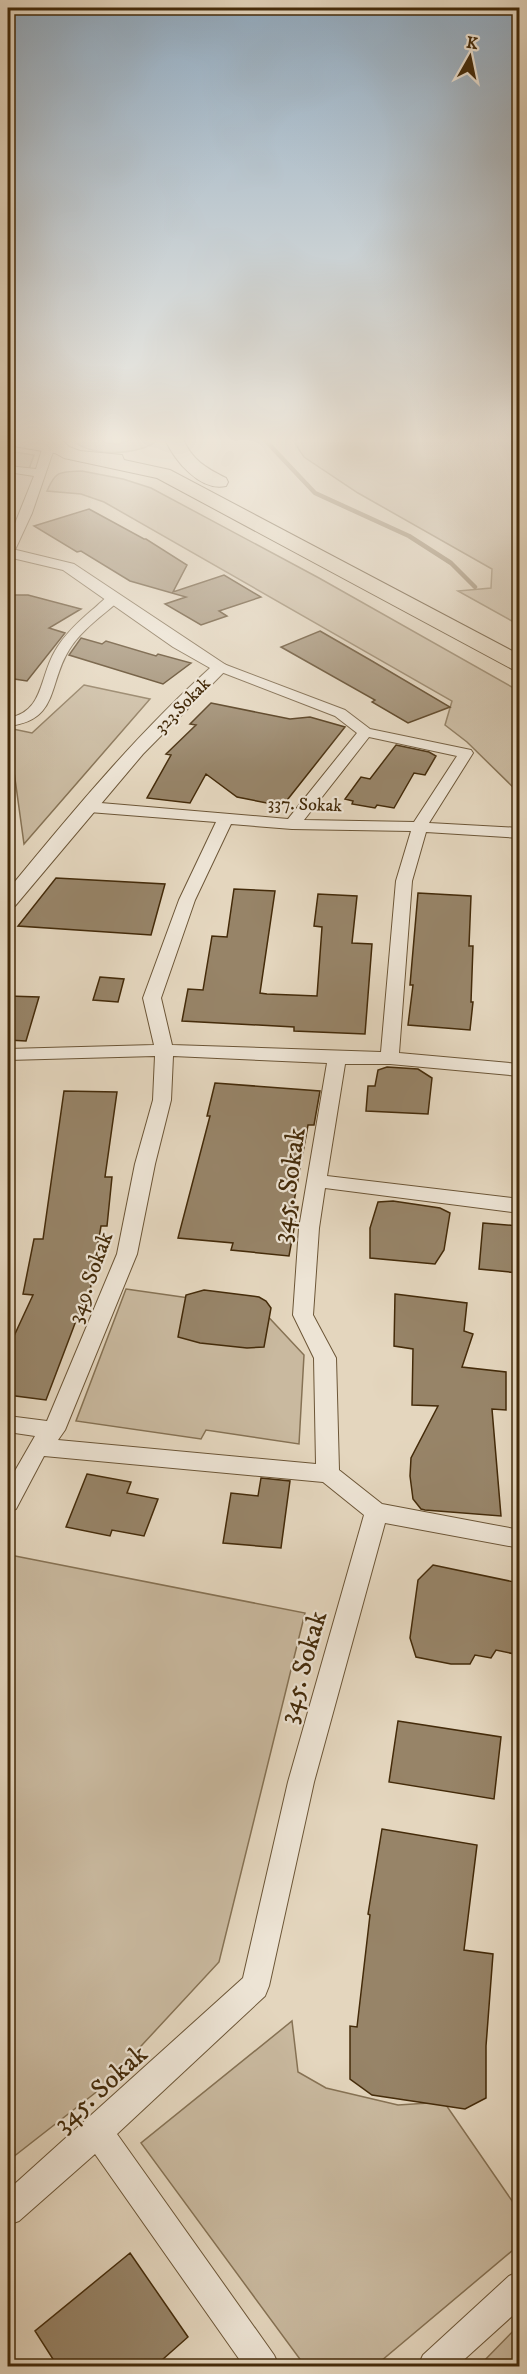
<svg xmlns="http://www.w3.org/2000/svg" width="527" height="2374" font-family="'IM FELL DW Pica',serif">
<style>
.green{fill:#c9b99f;stroke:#867254;stroke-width:1.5}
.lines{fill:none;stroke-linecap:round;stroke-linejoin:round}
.stream{stroke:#846f51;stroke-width:4.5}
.building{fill:#978468;stroke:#442b0a;stroke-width:1.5}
.minor-casing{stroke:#6c5637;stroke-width:2}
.tertiary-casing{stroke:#6c5637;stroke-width:2}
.secondary-casing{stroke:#442b0a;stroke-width:2}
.trunk-casing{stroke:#442b0a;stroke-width:2}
.minor{fill:#ede4d5;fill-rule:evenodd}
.tertiary{fill:#ede4d5;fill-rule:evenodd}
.secondary{fill:#ede4d5;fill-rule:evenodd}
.trunk{fill:#e4d6be;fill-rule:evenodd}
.labels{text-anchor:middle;stroke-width:4.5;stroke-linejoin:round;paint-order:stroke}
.far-street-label{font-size:18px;fill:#442b0a;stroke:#ede4d5}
.street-label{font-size:22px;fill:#442b0a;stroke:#ede4d5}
.near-street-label{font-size:27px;fill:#442b0a;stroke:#ede4d5}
</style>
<rect width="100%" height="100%" fill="#e4d6be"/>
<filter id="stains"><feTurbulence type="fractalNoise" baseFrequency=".00333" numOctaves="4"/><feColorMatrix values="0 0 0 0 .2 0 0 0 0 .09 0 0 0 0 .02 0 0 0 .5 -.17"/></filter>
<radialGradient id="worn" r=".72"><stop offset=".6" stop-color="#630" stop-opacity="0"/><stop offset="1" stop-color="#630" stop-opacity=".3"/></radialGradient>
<!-- green -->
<path class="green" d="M72 439H98L106 443 118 444 134 439H159C142 456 88 458 72 439Z
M292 439H519V625L458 591 491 588 492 569 358 493 304 457Z
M8 451 34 455 29 469 8 468Z
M82 471 123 479 151 488 319 578 519 691V793L467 742 445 725 452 701 104 502 81 494 47 491C56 470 60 472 82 471Z
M84 685 150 699 24 844 8 728 32 733Z
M126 1289 260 1308 304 1355 299 1444 206 1430 201 1439 76 1421Z
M10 1555 305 1613 219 1962 104 2086 8 2161V1560Z
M292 2021 298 2072 326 2088 398 2105 444 2102 519 2211V2245L375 2366H305L141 2143Z
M519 2325V2366H479Z"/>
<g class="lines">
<!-- stream -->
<path class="stream" d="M264 439 315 493 409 536 451 563 475 587"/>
</g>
<!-- building -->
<path class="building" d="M89 509 144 539H146L187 565 173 592 224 575 261 597 219 611 227 616 201 625 165 604 186 597 130 581 81 551 77 552 34 526Z
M15 595H28L81 609 49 628 65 633 27 681 8 678V599Z
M320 631 372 661 450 707 408 723 372 702 375 700 281 647Z
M81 638 102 644 106 641 156 656 158 654 191 663 163 684 69 655Z
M211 703 290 719 310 717 345 727 284 804 277 805 237 797 206 774 190 803 147 798 171 755 166 754 196 725 190 724Z
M396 745 429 752 436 756 425 775 414 773 394 808 377 805 375 808 352 804 353 801 345 799 361 777 370 779Z
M56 878 165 884 151 935 18 926Z
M234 889 275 891 260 993 267 994 317 996 322 927 314 926 318 894 357 896 352 943 372 944 365 1034 294 1031V1027L182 1021 188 989 203 990 212 936 227 937Z
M418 893 471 896 469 946H473L471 1002H473L470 1030 408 1025 413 985H410Z
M100 977 124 979 118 1002 93 1000Z
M8 996 39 997 26 1041 8 1040Z
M387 1067 418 1069 432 1078 428 1114 366 1111 368 1086H375L378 1070Z
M215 1083 320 1091 314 1125H308L293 1207H298L289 1256 231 1250 233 1243 178 1238 210 1116H207Z
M64 1091 117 1092 105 1177H112L107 1226H101L89 1297H85L46 1400 8 1395V1349L33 1295 23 1294 34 1239H43Z
M393 1201 440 1208 450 1213 444 1250 435 1264 370 1258V1228L378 1202Z
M483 1223 519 1226V1273L479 1269Z
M204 1290 259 1297 266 1301 271 1308 264 1347 247 1348 200 1343 178 1337 186 1295Z
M395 1294 467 1303 464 1331 473 1334 462 1367 506 1372V1410L492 1409 501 1516 425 1510 421 1509 413 1499 410 1476 411 1458 438 1406 412 1405 413 1349 394 1346Z
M87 1474 131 1482 127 1493 158 1499 144 1536 112 1530 110 1536 66 1527Z
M261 1478 290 1481 281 1548 223 1543 231 1493 258 1496Z
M433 1565 519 1583V1655L496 1650 491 1658 475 1655 470 1664H451L416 1657 410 1638 418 1580Z
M398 1721 501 1737 494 1799 389 1782Z
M382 1829 477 1845 464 1950 493 1954 486 2046V2098L465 2109 372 2095 350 2079V2026L357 2027 370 1915 368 1914Z
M130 2253 188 2337 154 2367H58L35 2331Z"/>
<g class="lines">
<!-- minor casing -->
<g class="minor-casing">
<path id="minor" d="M49 443 55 446 32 513 14 552 8 556V541L34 476 8 472V466L36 469 43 446Z
M114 594 120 598 119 601C102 616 81 630 69 650 48 684 59 721 8 726V718C44 712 39 678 55 651 64 635 78 622 92 610 99 605 105 596 114 594Z
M221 663 345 710 370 729 471 750 473 753 429 823 520 828V838L426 832 412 881 399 1053 520 1064V1076L390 1064H345L327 1176 520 1199V1213L325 1188 319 1228 313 1315 336 1358 339 1470 382 1504 520 1530V1548L385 1523 314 1782 269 1986 265 1996 117 2134 274 2355 279 2366H244L95 2154 19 2221 8 2225V2190L243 1978 288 1782 364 1515 323 1482 44 1456 16 1509 8 1512V1483L35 1436 8 1432V1416L47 1421 117 1254 135 1164 153 1100 155 1056 8 1060V1049L154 1045 143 998 179 900 216 822 89 812 81 807 89 802 288 819 357 733 335 716 216 670 214 667 216 664ZM369 737 457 756 414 822 304 820ZM231 824 292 829 411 831 396 881 381 1052 172 1045 161 998 195 900ZM173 1056 327 1063 299 1228 293 1315 314 1358 316 1464 58 1440 65 1430 137 1254 155 1164 171 1100Z
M520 2271V2309L457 2366H418L423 2355 509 2276Z"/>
</g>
<!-- tertiary casing -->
<g class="tertiary-casing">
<path id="tertiary" d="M8 548 74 564 229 667 143 754 15 906 8 908V890C72 812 136 735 210 668L173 647 63 570 8 557Z"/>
</g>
<!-- secondary casing -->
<g class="secondary-casing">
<path id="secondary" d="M8 439H30L66 446 68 449 60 454 8 445Z"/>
</g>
<!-- trunk casing -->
<g class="trunk-casing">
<path id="trunk" d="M43 439H61L69 447 80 451 122 455 124 460 170 470 520 655V671L512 669 157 478 64 458 50 450Z
M165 439H183C192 460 206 468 226 478L228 482 226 486C200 492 174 460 165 439Z"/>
</g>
<!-- minor -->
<use href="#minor" class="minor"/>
<!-- tertiary -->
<use href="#tertiary" class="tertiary"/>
<!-- secondary -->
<use href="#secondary" class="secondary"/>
<!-- trunk -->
<use href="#trunk" class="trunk"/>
</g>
<!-- sky -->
<linearGradient id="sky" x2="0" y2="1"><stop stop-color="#91aabf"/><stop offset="0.57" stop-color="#f3ede2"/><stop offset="1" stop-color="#f3ede2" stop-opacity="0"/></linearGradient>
<rect width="527" height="772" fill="url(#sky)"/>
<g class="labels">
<!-- far-street labels -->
<g class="far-street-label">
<text transform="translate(182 705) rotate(-45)" y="6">323.Sokak</text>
<text transform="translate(305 804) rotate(2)" y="6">337. Sokak</text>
</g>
<!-- street labels -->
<g class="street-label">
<text transform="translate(89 1277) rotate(-70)" y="8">349. Sokak</text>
</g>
<!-- near-street labels -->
<g class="near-street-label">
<text transform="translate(288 1185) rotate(-82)" y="9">345. Sokak</text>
<text transform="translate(302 1667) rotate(-74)" y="9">345. Sokak</text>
<text transform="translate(100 2088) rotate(-42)" y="9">345. Sokak</text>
</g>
</g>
<!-- margin -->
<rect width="527" height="2374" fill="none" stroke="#e4d6be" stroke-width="30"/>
<rect x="9" y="9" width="509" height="2356" fill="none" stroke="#442b0a" stroke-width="3"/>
<rect x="15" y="15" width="497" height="2344" fill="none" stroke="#442b0a" stroke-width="1.5"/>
<!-- north arrow -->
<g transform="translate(470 57) rotate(9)" stroke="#ede4d5" stroke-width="4.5" paint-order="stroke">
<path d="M0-4.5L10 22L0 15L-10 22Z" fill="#442b0a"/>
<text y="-9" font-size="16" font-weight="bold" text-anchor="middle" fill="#442b0a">K</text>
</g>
<rect width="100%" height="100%" filter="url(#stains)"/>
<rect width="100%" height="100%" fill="url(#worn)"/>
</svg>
